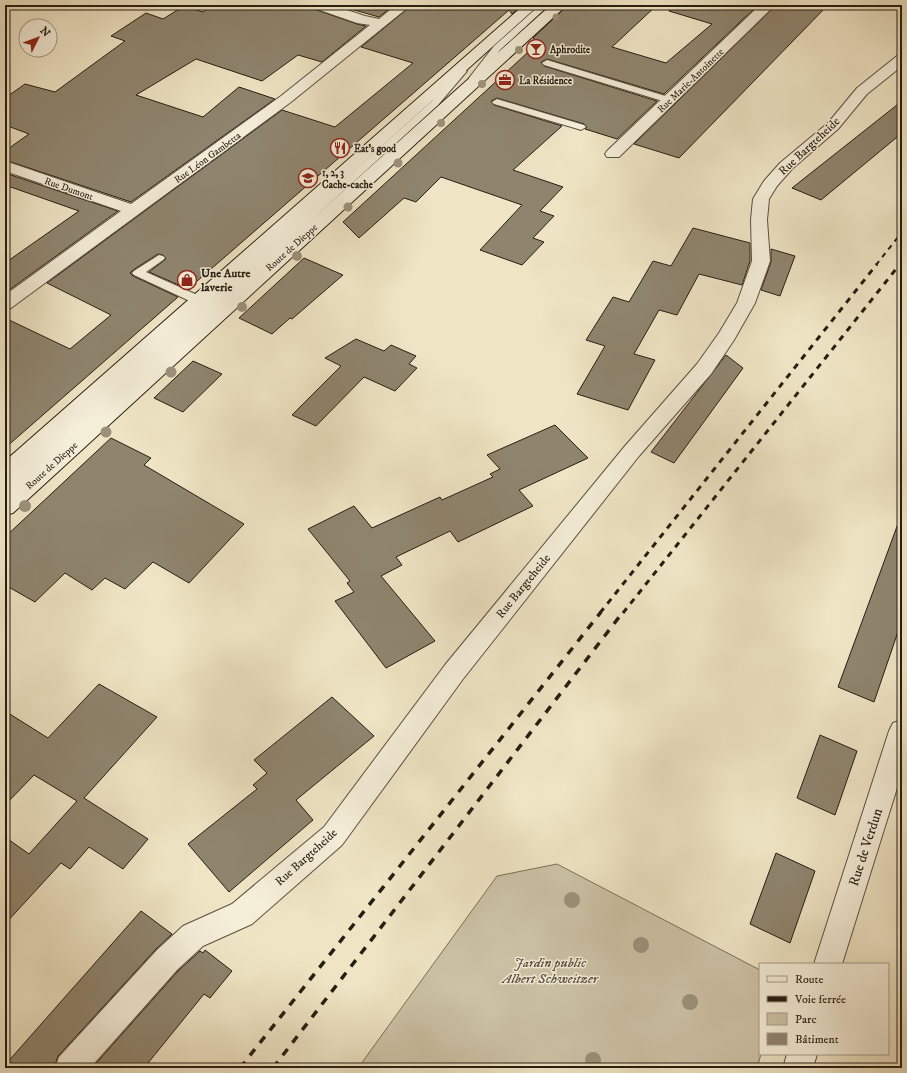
<svg xmlns="http://www.w3.org/2000/svg" width="907" height="1073" font-family="'IM FELL DW Pica',serif">
<style>
.green{fill:#cdc3a7;stroke:#7a705c}
.building{fill:#8f856f;stroke:#271d12}
.lines{fill:none;stroke-linecap:round;stroke-linejoin:round}
.lane-casing{stroke:#594f3f;stroke-width:2}
.street-casing{stroke:#594f3f;stroke-width:2}
.secondary-casing{stroke:#271d12;stroke-width:2}
.lane{fill:#f5eed9;fill-rule:evenodd}
.street{fill:#f5eed9;fill-rule:evenodd}
.secondary{fill:#f5eed9;fill-rule:evenodd}
.rail-far2{stroke:#271d12;stroke-width:2;stroke-dasharray:5 5;stroke-linecap:butt}
.rail-far1{stroke:#271d12;stroke-width:3;stroke-dasharray:6 6;stroke-linecap:butt}
.rail{stroke:#271d12;stroke-width:3.5;stroke-dasharray:8 8;stroke-linecap:butt}
.tree{fill:#9c927b}
.labels{text-anchor:middle;stroke-width:3;stroke-linejoin:round;paint-order:stroke}
.far-poi-label{font-size:10px;font-weight:bold;fill:#271d12;stroke:#f5eed9;text-anchor:start}
.far-street-label{font-size:10px;fill:#271d12;stroke:#f5eed9}
.street-label{font-size:12px;fill:#271d12;stroke:#f5eed9}
.poi-label{font-size:12px;font-weight:bold;fill:#271d12;stroke:#f5eed9;text-anchor:start}
.near-street-label{font-size:14px;fill:#271d12;stroke:#f5eed9}
.near-park-label{font-size:14px;font-style:italic;fill:#594f3f;stroke:#f5eed9}
</style>
<rect width="100%" height="100%" fill="#efe5c5"/>
<filter id="stains"><feTurbulence type="fractalNoise" baseFrequency=".005" numOctaves="4"/><feColorMatrix values="0 0 0 0 .2 0 0 0 0 .09 0 0 0 0 .02 0 0 0 .5 -.17"/></filter>
<radialGradient id="worn" r=".72"><stop offset=".6" stop-color="#630" stop-opacity="0"/><stop offset="1" stop-color="#630" stop-opacity=".3"/></radialGradient>
<!-- green -->
<path class="green" d="M557 864 760 970V1054H761L757 1068H358L497 876Z"/>
<!-- building -->
<path class="building" d="M213 5H311L314 9 357 24 366 26 322 62 298 55 262 81 196 59 136 95 203 117 239 87 275 99 131 202 5 160V151L29 134 5 125V98L25 84 55 92 125 41 111 36 146 13 163 19 184 6 203 12Z
M337 5H394L379 17Z
M412 5H522L512 14 509 10 188 289 149 272 166 259 163 255 158 254 133 270 130 273 133 276 178 297 5 448V318L70 349 111 315 47 283 282 110 335 127 413 63 361 47Z
M568 5H657L612 47 666 63 712 24 669 11 670 5H758L664 94 547 59 541 62 544 66 657 101 617 139 585 129 587 127 584 124 497 98 491 101 494 105 562 126 513 170 563 187 540 211 554 216 533 238 544 242 522 265 480 250 522 205 441 177 416 202 404 198 359 238 343 222 538 43 533 38Z
M776 5H828L679 158 634 144Z
M902 101V133L821 200 792 188Z
M5 173 118 211 5 293V263L79 211 5 185Z
M693 228 750 243V261L742 285 699 274 677 315 659 310 634 354 655 360 628 410 577 394 605 346 586 340 613 297 629 302 653 261 671 266Z
M771 249 795 256 780 296 761 290 771 262Z
M304 258 343 275 292 319 290 318 272 334 239 318Z
M356 339 384 351 391 345 416 356 409 364 417 368 395 391 364 377 316 426 292 415 341 366 325 358Z
M726 355 743 368 674 463 651 452Z
M193 361 222 374 183 412 154 398Z
M555 425 588 458 519 490 533 506 458 542 450 531 396 557 402 565 381 576 435 641 386 668 335 601 354 592 347 583 350 581 308 529 354 506 372 528 440 497 442 500 493 477 490 474 500 469 487 455Z
M111 438 151 458 144 465 244 524 189 583 153 562 125 589 105 578 92 590 65 573 35 602 5 585V537Z
M899 521 902 522V620L874 702 838 687Z
M99 684 157 717 84 798 148 839 123 869 89 847 70 869 61 863 5 924V837L29 854 77 801 34 775 5 805V711L48 738Z
M332 697 374 736 296 800 313 820 229 892 188 844 257 789 253 785 267 773 254 760Z
M820 735 857 751 835 815 797 798Z
M776 853 815 871 790 943 750 924Z
M141 911 172 934 156 949 58 1056 54 1068H5V1065Z
M205 950 232 971 210 998 204 994 144 1068H92L178 971 200 951 203 953Z"/>
<g class="lines">
<!-- lane casing -->
<g class="lane-casing">
<path id="lane" d="M540 5H549L500 50 475 82H469V78L494 46Z
M547 60 672 98 674 100 669 103 666 102 544 65 542 63Z
M462 68 467 71 438 105 10 494 5 495V482L432 101 459 69Z
M497 99 584 125 586 127 581 130 578 129 494 104 492 102Z
M159 255 163 256 165 258 163 260 146 272 204 298 206 301 204 304H196L134 275 132 273 134 271Z"/>
</g>
<!-- street casing -->
<g class="street-casing">
<path id="street" d="M312 5H332L365 16 379 19 396 5H411L291 102 11 308 5 310V295L121 211 5 171V161L131 204 281 96 370 25 357 23 314 8Z
M760 5H775L619 157H607L605 154 607 151Z
M902 55V66L867 94 838 129 792 169 777 186 769 199 767 220 770 261 755 303 734 340 711 374 639 456 463 679 342 845 252 924 203 946 177 970 90 1068H55L59 1057 157 950 183 926 232 904 324 827 445 665 625 446 697 364 719 333 737 303 752 261 751 220 753 199 764 181 780 163 828 123 857 88 897 56Z
M902 720V772L842 964H814L889 731 893 723Z
M787 1054H817L813 1068H783Z"/>
</g>
<!-- secondary casing -->
<g class="secondary-casing">
<path id="secondary" d="M524 5H539L12 478 5 481V461Z
M551 5H567L13 513 5 515V494Z"/>
</g>
<!-- lane -->
<use href="#lane" class="lane"/>
<!-- street -->
<use href="#street" class="street"/>
<!-- secondary -->
<use href="#secondary" class="secondary"/>
<!-- rail-far2 -->
<path class="rail-far2" d="M876 265 902 232
M899 265 902 261"/>
<!-- rail-far1 -->
<path class="rail-far1" d="M600 613 877 264
M623 613 900 264"/>
<!-- rail -->
<path class="rail" d="M240 1068 601 612
M273 1068 623 612"/>
</g>
<!-- trees -->
<g class="tree">
<circle cx="556" cy="17" r="3.5"/>
<circle cx="519" cy="50" r="4"/>
<circle cx="482" cy="84" r="4"/>
<circle cx="441" cy="123" r="4"/>
<circle cx="398" cy="163" r="4.5"/>
<circle cx="348" cy="207" r="4.5"/>
<circle cx="297" cy="256" r="5"/>
<circle cx="242" cy="307" r="5"/>
<circle cx="171" cy="372" r="5.5"/>
<circle cx="106" cy="432" r="5.5"/>
<circle cx="25" cy="506" r="6"/>
<circle cx="572" cy="900" r="8"/>
<circle cx="641" cy="945" r="8"/>
<circle cx="690" cy="1002" r="8"/>
<circle cx="593" cy="1060" r="8"/>
</g>
<!-- icons -->
<defs>
<g id="bar-ring" transform="scale(1)"><circle r="9.5" fill="#f5eed9" stroke="#8f2418" stroke-width="1.5"/><path d="M-6-5H6L.8 .8V4.5H3.5V6h-7V4.5H-.8V.8Z" fill="#8f2418"/></g>
<g id="office-ring" transform="scale(1)"><circle r="9.5" fill="#f5eed9" stroke="#8f2418" stroke-width="1.5"/><path d="M-6-3h4V-5.5h4V-3h4V5H-6ZM-1-4.5V-3h2v-1.5ZM-6 0V1H6V0Z" fill="#8f2418"/></g>
<g id="restaurant-ring" transform="scale(1)"><circle r="9.5" fill="#f5eed9" stroke="#8f2418" stroke-width="1.5"/><path d="M-5-6h1v4h1v-4h1v4h1v-4h1v5L-1.5 .5V6h-2V.5L-5-1ZM5-6V6H3V1.5H1.5Q1.5-4 5-6Z" fill="#8f2418"/></g>
<g id="school-ring" transform="scale(1)"><circle r="9.5" fill="#f5eed9" stroke="#8f2418" stroke-width="1.5"/><path d="M0-5L7-2L0 1L-7-2ZM-4 1L0 2.5L4 1V4Q0 6-4 4Z" fill="#8f2418"/></g>
<g id="shop-ring" transform="scale(1)"><circle r="9.5" fill="#f5eed9" stroke="#8f2418" stroke-width="1.5"/><path d="M-5-2.5h2.3a2.7 3.5 0 0 1 5.4 0H5L5.5 6h-11ZM-1.5-2.5h3a1.5 2.3 0 0 0-3 0Z" fill="#8f2418"/></g>
</defs>
<g fill-rule="evenodd">
<use href="#bar-ring" x="536" y="49"/>
<use href="#office-ring" x="505" y="80"/>
<use href="#restaurant-ring" x="340" y="148"/>
<use href="#school-ring" x="308" y="178"/>
<use href="#shop-ring" x="187" y="280"/>
</g>
<g class="labels">
<!-- far-poi labels -->
<g class="far-poi-label">
<text x="550" y="53">Aphrodite</text>
<text x="519" y="84">La Résidence</text>
<text x="354" y="152">Eat's good</text>
<text x="322" y="176">1, 2, 3<tspan x="322" dy="12">Cache-cache</tspan></text>
</g>
<!-- far-street labels -->
<g class="far-street-label">
<text transform="translate(690 80) rotate(-44)" y="4">Rue Marie-Antoinette</text>
<text transform="translate(207 157) rotate(-36)" y="4">Rue Léon Gambetta</text>
<text transform="translate(69 188) rotate(19)" y="4">Rue Dumont</text>
<text transform="translate(291 247) rotate(-42)" y="4">Route de Dieppe</text>
<text transform="translate(51 465) rotate(-42)" y="4">Route de Dieppe</text>
</g>
<!-- street labels -->
<g class="street-label">
<text transform="translate(809 146) rotate(-43)" y="4">Rue Bargteheide</text>
<text transform="translate(523 586) rotate(-51)" y="4">Rue Bargteheide</text>
<text transform="translate(306 857) rotate(-42)" y="4">Rue Bargteheide</text>
</g>
<!-- poi labels -->
<g class="poi-label">
<text x="201" y="277">Une Autre<tspan x="201" dy="14">laverie</tspan></text>
</g>
<!-- near-street labels -->
<g class="near-street-label">
<text transform="translate(865 847) rotate(-72)" y="5">Rue de Verdun</text>
</g>
<!-- near-park labels -->
<g class="near-park-label">
<text x="550" y="967">Jardin public<tspan x="550" dy="16">Albert Schweitzer</tspan></text>
</g>
</g>
<!-- margin -->
<rect width="907" height="1073" fill="none" stroke="#efe5c5" stroke-width="20"/>
<rect x="6" y="6" width="895" height="1061" fill="none" stroke="#271d12" stroke-width="2"/>
<rect x="10" y="10" width="887" height="1053" fill="none" stroke="#271d12"/>
<!-- legend -->
<rect x="759" y="963" width="130" height="92" fill="#f5eed9" stroke="#a39a89"/>
<rect x="767" y="976" width="20" height="6" fill="#f5eed9" stroke="#a39a89"/>
<text x="795" y="983" font-size="12" fill="#271d12">Route</text>
<rect x="767" y="996" width="20" height="6" fill="#271d12" stroke="#a39a89"/>
<text x="795" y="1003" font-size="12" fill="#271d12">Voie ferrée</text>
<rect x="767" y="1013" width="20" height="12" fill="#cdc3a7" stroke="#a39a89"/>
<text x="795" y="1023" font-size="12" fill="#271d12">Parc</text>
<rect x="767" y="1033" width="20" height="12" fill="#8f856f" stroke="#a39a89"/>
<text x="795" y="1043" font-size="12" fill="#271d12">Bâtiment</text>
<!-- north arrow -->
<g transform="translate(38 38) rotate(48)"><circle r="19" fill="#f5eed9" stroke="#a39a89"/>
<path d="M0-3L7 15L0 10L-7 15Z" fill="#8f2418"/>
<text y="-6" font-size="11" font-weight="bold" text-anchor="middle" fill="#271d12">N</text>
</g>
<rect width="100%" height="100%" filter="url(#stains)"/>
<rect width="100%" height="100%" fill="url(#worn)"/>
</svg>
